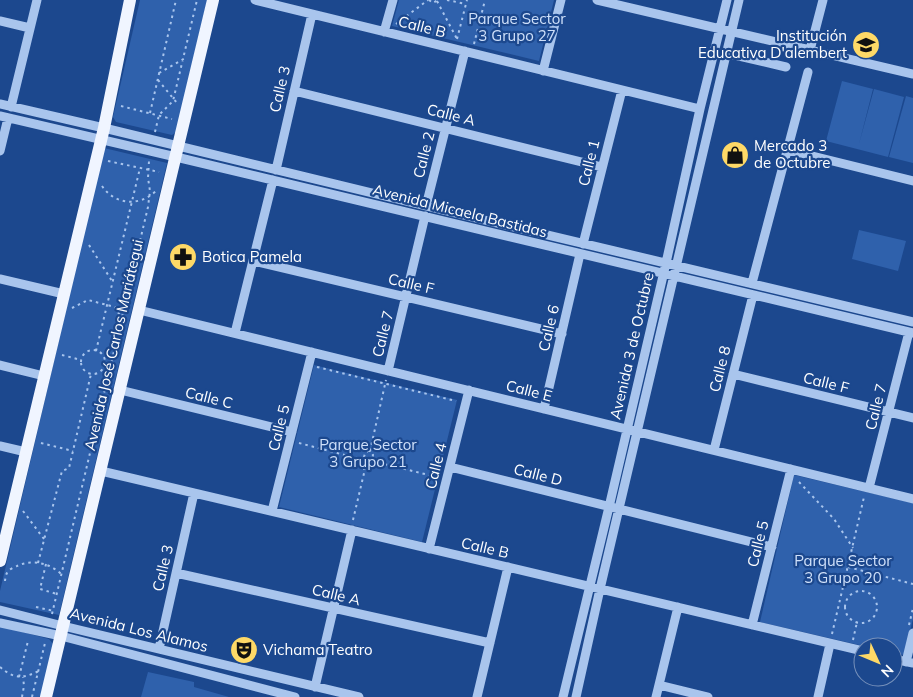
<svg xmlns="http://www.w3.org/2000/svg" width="913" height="697" font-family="Mulish,sans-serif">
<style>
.green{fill:#2f61ac}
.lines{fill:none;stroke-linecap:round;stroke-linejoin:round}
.path{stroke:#a9c5ed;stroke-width:2;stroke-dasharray:2.5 4;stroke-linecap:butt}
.minor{stroke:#a9c5ed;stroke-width:9}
.major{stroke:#f0f5ff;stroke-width:12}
.labels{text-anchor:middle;stroke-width:4.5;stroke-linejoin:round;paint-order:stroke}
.park-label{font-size:15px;fill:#cfe0fa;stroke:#1c488e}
.street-label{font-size:15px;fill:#fff;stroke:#1c488e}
.poi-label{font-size:15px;fill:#fff;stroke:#1c488e;text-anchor:start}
</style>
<rect width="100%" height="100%" fill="#1c488e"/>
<!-- green -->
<path class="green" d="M140 0H207L176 132 172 135 116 122 113 117Z
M399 0H554L539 61 392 26Z
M842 81 873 89 859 144 874 89 904 97 888 157 826 141Z
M906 96 913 98V163L889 157Z
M104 148 167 163 59 615 0 602V591Z
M859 230 906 241 898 271 852 259Z
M314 365 457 400 422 542 279 507Z
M794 475 913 503V619L904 655 893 653V647H868L760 622Z
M0 626 49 639 53 644 41 697H0Z
M148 672 194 682V687L229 697H141Z"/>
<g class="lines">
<!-- path -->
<path class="path" d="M429 0 433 3 438 0
M447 0 466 4
M437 1 457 39
M396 24 428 0
M457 39 467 0
M474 44 485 0
M159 73 187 57
M158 80 177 103
M121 106 172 119
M150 113 176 0
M155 132 159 115 173 101 197 0
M108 161 159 172
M102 186C115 205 139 207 156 191
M89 245 112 281
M72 308 88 300 115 307 122 319
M81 362a12 12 0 1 1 24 0a12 12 0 1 1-24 0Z
M96 351 140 168
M62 355 81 360
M317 367 456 401
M41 443 73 451
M299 443 364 460
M368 451H371L373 455 370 467 367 469H364L362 466 365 453Z
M370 451 386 380
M372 461 437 477
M799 482 834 519 853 548
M23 511 44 539
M353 520 365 469
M38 563 62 471 69 468 91 374
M46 564 40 589 57 594
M848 567 913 584
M5 581C5 580 6 574 7 573 8 570 14 567 17 566 32 559 51 563 62 575
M845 607a16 16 0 1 1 32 0a16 16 0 1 1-32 0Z
M36 607 54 611
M52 614 148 207 150 191 148 178 149 161
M909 625 913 608
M832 634 864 497
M853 640 857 622
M871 645 878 647
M0 667C14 679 22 679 39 671
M19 677 28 641
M22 697 24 686 23 677
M32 697 45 643"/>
<!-- minor -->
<path class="minor" d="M255 0 700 109
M597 0 913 74
M0 21 30 28
M384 32 393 0
M810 50 823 0
M726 53 786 67
M543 71 561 0
M294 91 602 167
M0 104 104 128 426 206 913 322
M11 107 37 0
M0 116 176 157 913 333
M788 150 913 181
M0 151 8 118
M276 170 312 14
M426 206 465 51
M583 244 622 90
M253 261 562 334
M0 279 64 294
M752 283 808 72
M139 310 913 499
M235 333 273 180
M0 365 44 376
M388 371 425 216
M733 374 913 418
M120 390 292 432
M544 409 580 254
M0 446 26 452
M714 450 753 295
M450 467 772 547
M101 471 863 651
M869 488 909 332
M272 511 312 352
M429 549 469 390
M176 573 490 643
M0 610 63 626 359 697
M0 623 61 636 295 697
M752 625 791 469
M159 649 194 493
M893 659 913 663
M906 662 913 633
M659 685 708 697
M315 687 352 530
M477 697 508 567
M563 697 609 507 666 263 700 109 727 0
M576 697 600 589 739 0
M656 697 678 607
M818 697 830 644"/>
<!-- major -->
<path class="major" d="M0 561 104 128 130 0
M46 697 213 0"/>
</g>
<!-- icons -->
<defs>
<g id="school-disc" transform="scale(1.4375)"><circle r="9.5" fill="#fed967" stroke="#1c488e"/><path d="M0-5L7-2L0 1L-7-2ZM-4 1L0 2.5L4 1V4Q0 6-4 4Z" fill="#111"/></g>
<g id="shop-disc" transform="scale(1.4375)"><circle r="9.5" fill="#fed967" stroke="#1c488e"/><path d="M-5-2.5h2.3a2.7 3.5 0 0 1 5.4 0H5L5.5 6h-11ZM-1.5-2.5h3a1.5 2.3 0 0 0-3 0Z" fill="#111"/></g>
<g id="pharmacy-disc" transform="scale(1.4375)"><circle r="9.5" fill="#fed967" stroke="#1c488e"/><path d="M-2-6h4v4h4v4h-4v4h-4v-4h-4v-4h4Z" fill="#111"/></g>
<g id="theatre-disc" transform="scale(1.4375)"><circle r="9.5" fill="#fed967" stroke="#1c488e"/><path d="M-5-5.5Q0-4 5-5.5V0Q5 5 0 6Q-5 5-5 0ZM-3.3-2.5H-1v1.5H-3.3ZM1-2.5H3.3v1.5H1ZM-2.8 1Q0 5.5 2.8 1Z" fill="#111"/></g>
</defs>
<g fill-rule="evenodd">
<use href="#school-disc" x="866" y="45"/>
<use href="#shop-disc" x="735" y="155"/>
<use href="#pharmacy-disc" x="183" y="257"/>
<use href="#theatre-disc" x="244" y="650"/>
</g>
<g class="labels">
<!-- park labels -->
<g class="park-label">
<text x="517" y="24">Parque Sector<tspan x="517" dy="17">3 Grupo 27</tspan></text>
<text x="368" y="450">Parque Sector<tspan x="368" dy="17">3 Grupo 21</tspan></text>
<text x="843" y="566">Parque Sector<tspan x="843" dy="17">3 Grupo 20</tspan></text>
</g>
<!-- street labels -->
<g class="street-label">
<text transform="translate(422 27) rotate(14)" y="5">Calle B</text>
<text transform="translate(280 89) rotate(-77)" y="5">Calle 3</text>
<text transform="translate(451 115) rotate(14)" y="5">Calle A</text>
<text transform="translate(424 155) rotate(-76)" y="5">Calle 2</text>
<text transform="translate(589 163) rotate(-76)" y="5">Calle 1</text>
<text transform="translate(460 211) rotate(14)" y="5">Avenida Micaela Bastidas</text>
<text transform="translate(411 284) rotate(13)" y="5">Calle F</text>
<text transform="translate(549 328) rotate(-77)" y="5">Calle 6</text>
<text transform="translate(383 334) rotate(-76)" y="5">Calle 7</text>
<text transform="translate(114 345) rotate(-77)" y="5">Avenida José Carlos Mariátegui</text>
<text transform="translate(632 346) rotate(-77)" y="5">Avenida 3 de Octubre</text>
<text transform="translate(720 369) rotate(-76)" y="5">Calle 8</text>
<text transform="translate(826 383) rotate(14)" y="5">Calle F</text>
<text transform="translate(529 391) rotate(14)" y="5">Calle E</text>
<text transform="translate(209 398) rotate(14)" y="5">Calle C</text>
<text transform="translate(876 407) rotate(-76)" y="5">Calle 7</text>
<text transform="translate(279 428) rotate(-76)" y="5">Calle 5</text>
<text transform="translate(436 466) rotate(-76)" y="5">Calle 4</text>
<text transform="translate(538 475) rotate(14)" y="5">Calle D</text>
<text transform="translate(758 544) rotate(-76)" y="5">Calle 5</text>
<text transform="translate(485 548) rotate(13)" y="5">Calle B</text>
<text transform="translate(163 568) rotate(-77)" y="5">Calle 3</text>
<text transform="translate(336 595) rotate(13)" y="5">Calle A</text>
<text transform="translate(139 630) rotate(14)" y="5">Avenida Los Alamos</text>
</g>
<!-- poi labels -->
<g class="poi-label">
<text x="847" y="41" text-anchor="end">Institución<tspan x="847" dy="17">Educativa D'alembert</tspan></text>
<text x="754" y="151">Mercado 3<tspan x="754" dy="17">de Octubre</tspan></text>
<text x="202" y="262">Botica Pamela</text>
<text x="263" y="655">Vichama Teatro</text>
</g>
</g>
<!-- north arrow -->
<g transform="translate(878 662) rotate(134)"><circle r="24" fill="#1c488e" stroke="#7791bb"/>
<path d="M0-4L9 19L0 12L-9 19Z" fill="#fed967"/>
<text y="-8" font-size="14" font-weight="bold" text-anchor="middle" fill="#ffffff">N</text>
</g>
</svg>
